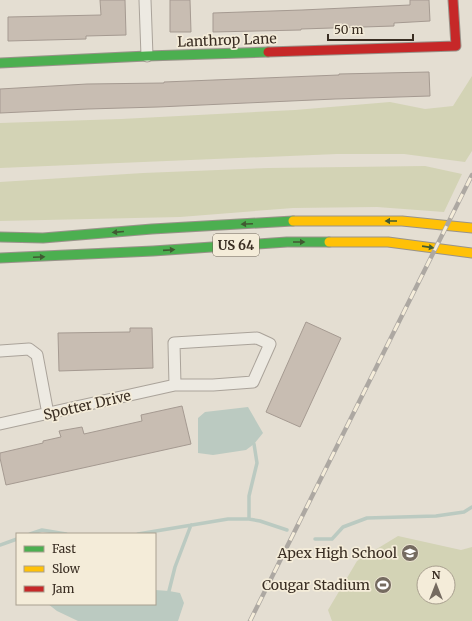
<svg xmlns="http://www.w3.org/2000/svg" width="472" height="621" font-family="Merriweather,serif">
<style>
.green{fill:#d3d3b5;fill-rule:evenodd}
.water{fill:#bbcac1}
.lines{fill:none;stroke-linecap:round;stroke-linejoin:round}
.stream{stroke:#bbcac1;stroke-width:3.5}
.building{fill:#c8bdb2;stroke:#a59a91}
.street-casing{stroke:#aaa39a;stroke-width:13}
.fast-casing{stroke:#99938a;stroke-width:11}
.slow-casing{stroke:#99938a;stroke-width:11}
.jam-casing{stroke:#99938a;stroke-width:11}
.street{stroke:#edeae2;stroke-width:11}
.fast{stroke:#4caf50;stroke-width:9}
.slow{stroke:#ffc107;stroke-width:9}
.jam{stroke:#c62828;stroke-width:9}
.rail-casing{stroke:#ada8a2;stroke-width:4.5}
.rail{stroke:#f4ecd9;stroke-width:3;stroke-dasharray:9;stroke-linecap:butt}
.oneway{fill:#405a32}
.labels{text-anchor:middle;stroke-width:3.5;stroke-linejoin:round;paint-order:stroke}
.shield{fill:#f4ecd9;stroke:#716659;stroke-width:1}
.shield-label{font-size:13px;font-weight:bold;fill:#392d22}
.street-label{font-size:14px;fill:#392d22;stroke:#f4ecd9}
.poi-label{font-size:14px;fill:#392d22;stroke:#f4ecd9;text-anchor:end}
</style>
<rect width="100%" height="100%" fill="#e4ded2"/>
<!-- green -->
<path class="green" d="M472 76V151L465 162 404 154H337L0 168V123L121 119 295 110 390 102 425 109 453 106Z
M425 166 462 174 444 212 377 207 293 208 180 217 0 221V182L143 173 269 168Z
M398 536 461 550 472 547V621H332L328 610 357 561ZM424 573H448V597H424Z"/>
<!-- water -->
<path class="water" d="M248 407 263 433 254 444 246 450 213 455 198 453V418L205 412Z
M155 590 169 591 180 593 184 603 178 621H78L57 611 48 604H155Z"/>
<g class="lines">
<!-- stream -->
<path class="stream" d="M249 519V496L257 463 254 444
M30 534 42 530 66 534
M138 534 228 519H249L260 521 287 530
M315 539H332L343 527 367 518 436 516 464 512 472 507
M0 545 17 539
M169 591 175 567 191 525"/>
</g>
<!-- building -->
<path class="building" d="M100 0H125L126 35 86 36V39L8 41V17L101 15Z
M170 0H190L191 32H170Z
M410 0H429L430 21 394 23V26L301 29V30L213 32V13L302 10 410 5Z
M429 72 430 96 335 99 158 107 88 109 0 113V89L87 84 164 83V82L339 75V74Z
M306 322 341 338 300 427 266 412Z
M130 328H152L153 368 59 371 58 333 130 332Z
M182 406 191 444 6 485 0 458V453L43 443V441L61 437 59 431 82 427 84 434 142 421 141 415Z"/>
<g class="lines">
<!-- street casing -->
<g class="street-casing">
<path id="street" d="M145 0 147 56
M0 351 29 349 37 355 48 414
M0 424 175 385H213L253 382 270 344 257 338 174 343 175 385"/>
</g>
<!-- fast casing -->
<g class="fast-casing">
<path id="fast" d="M0 63 147 56 268 52
M0 237 43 238 152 229 293 221
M0 258 153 251 287 242H329"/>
</g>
<!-- slow casing -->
<g class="slow-casing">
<path id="slow" d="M293 221H402L472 228
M329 242H388L472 253"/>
</g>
<!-- jam casing -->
<g class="jam-casing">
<path id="jam" d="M268 52 456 46 453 0"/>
</g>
<!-- street -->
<use href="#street" class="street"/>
<!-- fast -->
<use href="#fast" class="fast"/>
<!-- slow -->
<use href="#slow" class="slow"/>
<!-- jam -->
<use href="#jam" class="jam"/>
<!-- rail casing -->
<g class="rail-casing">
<path id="rail" d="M250 621 472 175"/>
</g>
<!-- rail -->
<use href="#rail" class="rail"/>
</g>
<!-- one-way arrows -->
<defs><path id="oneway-solid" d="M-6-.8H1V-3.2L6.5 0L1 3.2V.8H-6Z"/></defs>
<g class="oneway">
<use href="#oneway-solid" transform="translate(391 221) rotate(180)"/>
<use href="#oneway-solid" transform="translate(247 224) rotate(177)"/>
<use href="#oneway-solid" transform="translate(118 232) rotate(175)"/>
<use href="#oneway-solid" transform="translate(299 242)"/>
<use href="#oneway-solid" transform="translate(428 247) rotate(8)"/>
<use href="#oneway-solid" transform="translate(169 250) rotate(-4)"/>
<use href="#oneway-solid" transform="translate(39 257) rotate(-2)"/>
</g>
<!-- icons -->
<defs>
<g id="school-disc" transform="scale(0.9)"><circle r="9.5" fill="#756b60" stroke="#f4ecd9"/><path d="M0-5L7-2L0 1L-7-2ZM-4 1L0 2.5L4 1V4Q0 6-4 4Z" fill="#fff"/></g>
<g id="stadium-disc" transform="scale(0.9)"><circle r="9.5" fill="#756b60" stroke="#f4ecd9"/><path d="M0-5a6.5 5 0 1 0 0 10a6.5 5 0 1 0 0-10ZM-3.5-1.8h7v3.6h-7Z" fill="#fff"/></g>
</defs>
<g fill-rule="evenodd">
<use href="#school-disc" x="410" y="553"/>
<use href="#stadium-disc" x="383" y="585"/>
</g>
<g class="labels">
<!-- shield labels -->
<rect class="shield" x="213" y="234" width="46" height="22" rx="3"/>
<g class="shield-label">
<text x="236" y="250">US 64</text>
</g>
<!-- street labels -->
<g class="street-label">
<text transform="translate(227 40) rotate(-2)" y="5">Lanthrop Lane</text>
<text transform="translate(87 405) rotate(-13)" y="5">Spotter Drive</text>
</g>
<!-- poi labels -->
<g class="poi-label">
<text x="397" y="558">Apex High School</text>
<text x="370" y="590">Cougar Stadium</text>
</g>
</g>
<!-- legend -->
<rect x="16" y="533" width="140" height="72" fill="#f4ecd9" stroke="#a9a090"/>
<rect x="24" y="546" width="20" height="6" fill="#4caf50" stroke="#a9a090"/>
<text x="52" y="553" font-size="12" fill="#392d22">Fast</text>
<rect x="24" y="566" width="20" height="6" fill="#ffc107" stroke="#a9a090"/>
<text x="52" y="573" font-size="12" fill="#392d22">Slow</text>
<rect x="24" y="586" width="20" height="6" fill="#c62828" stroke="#a9a090"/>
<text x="52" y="593" font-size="12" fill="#392d22">Jam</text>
<!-- north arrow -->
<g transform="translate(436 585)"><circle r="19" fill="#f4ecd9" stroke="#a9a090"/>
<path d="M0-3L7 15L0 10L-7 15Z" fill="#756b60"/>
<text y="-6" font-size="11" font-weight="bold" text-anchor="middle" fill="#392d22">N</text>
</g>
<!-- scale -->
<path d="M328 34v6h85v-6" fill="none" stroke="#392d22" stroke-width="2"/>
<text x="334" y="34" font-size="12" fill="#392d22" stroke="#f4ecd9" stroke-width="3" paint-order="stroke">50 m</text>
</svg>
